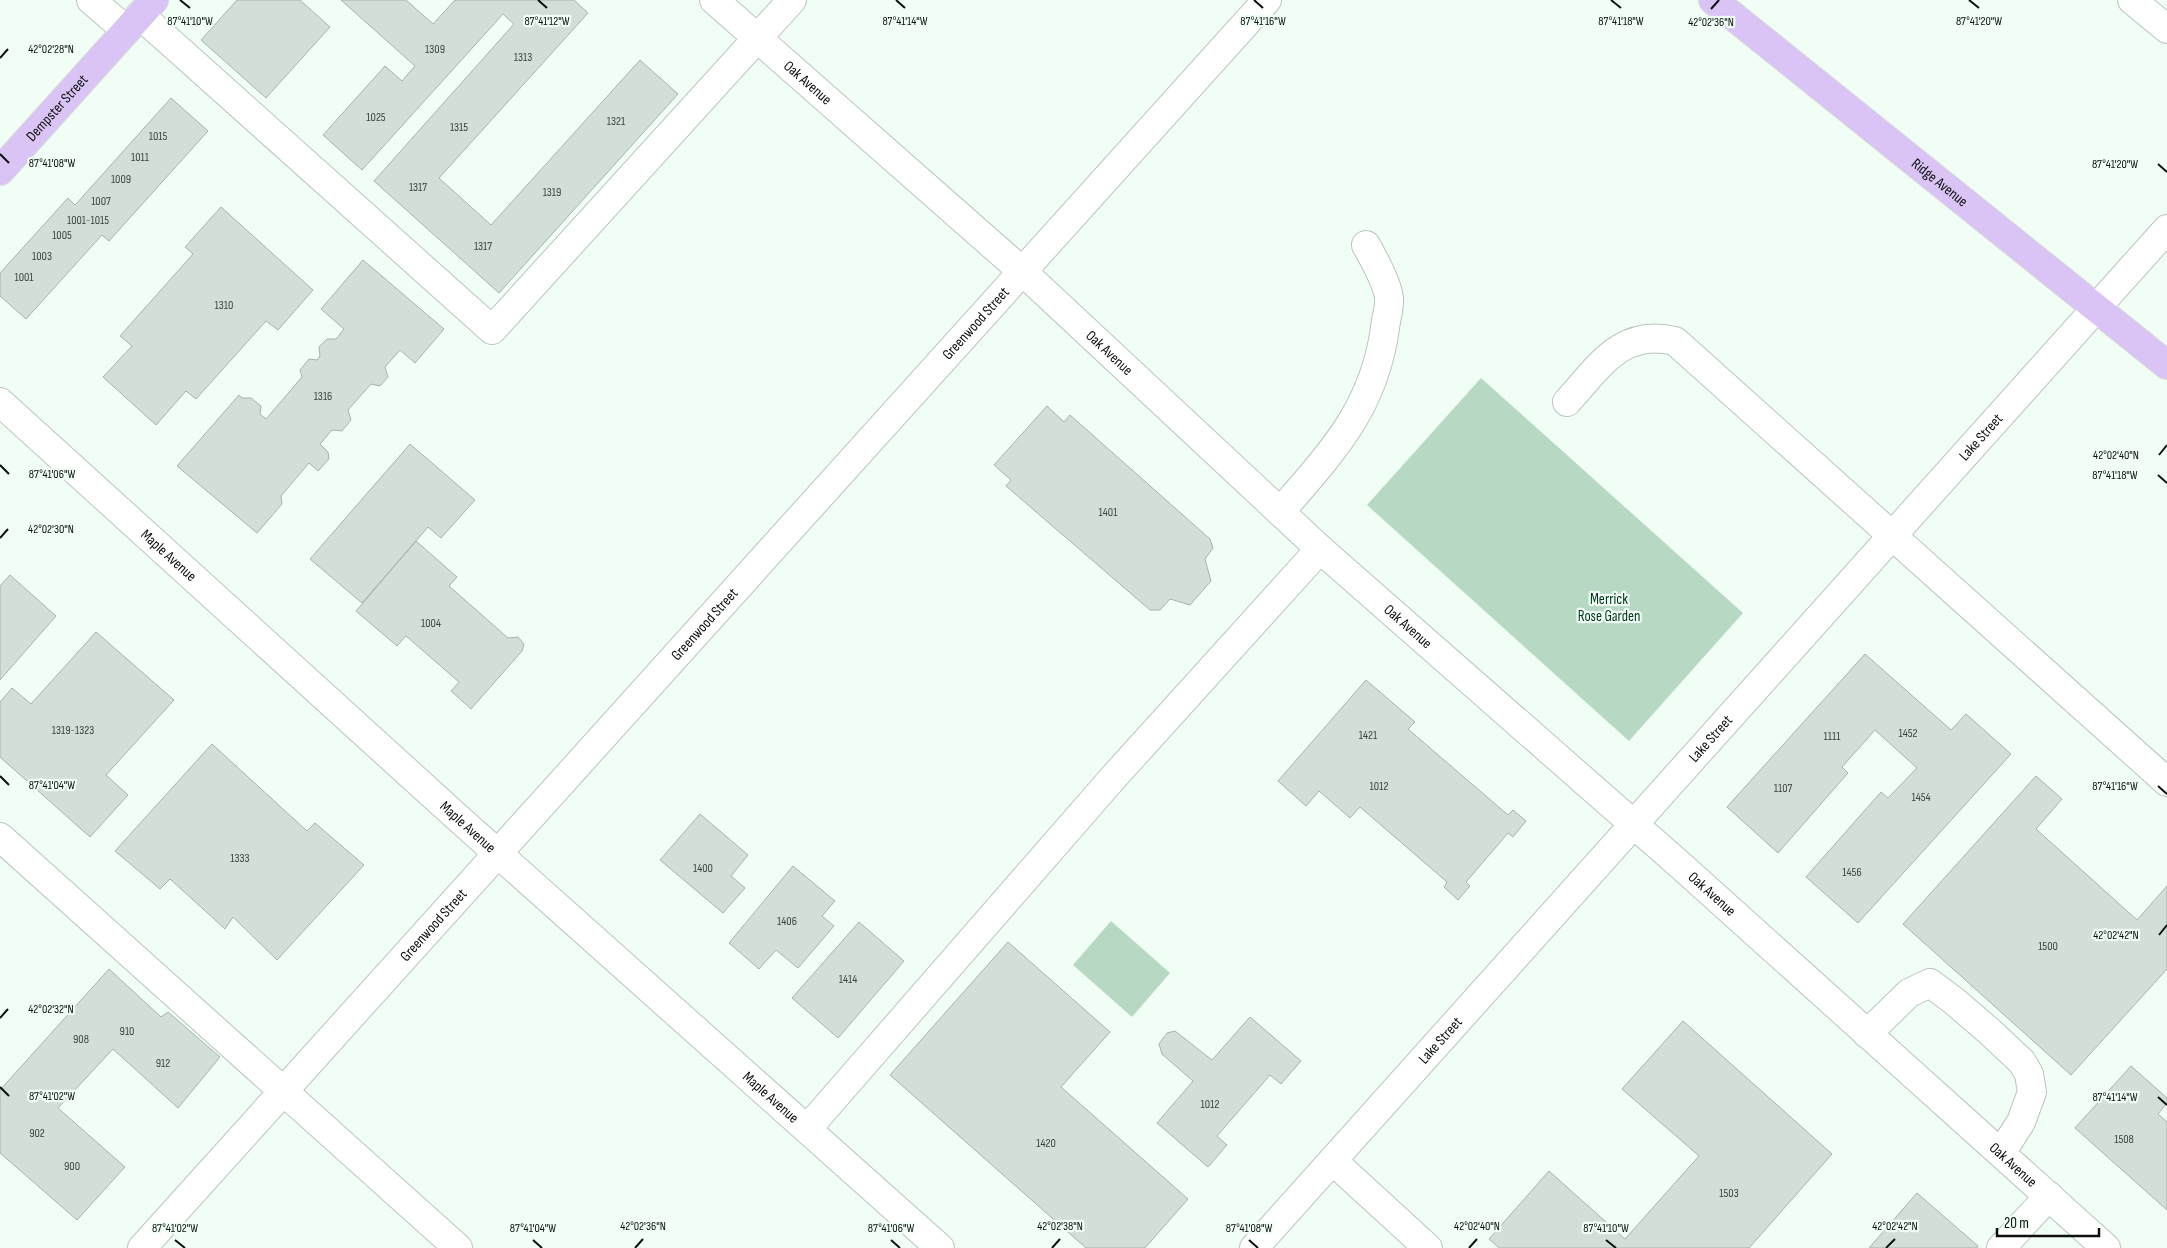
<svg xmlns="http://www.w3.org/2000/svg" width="2167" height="1248" font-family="'Sofia Sans Condensed',sans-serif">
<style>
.green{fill:#b7d8c3}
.building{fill:#d2dfd7;stroke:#a7b2ab}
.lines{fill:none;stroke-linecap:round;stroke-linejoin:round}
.minor-casing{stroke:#b9c5be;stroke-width:30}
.major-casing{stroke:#d8d9d8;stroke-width:30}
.minor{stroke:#fff;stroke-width:28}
.major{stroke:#dac4f5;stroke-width:28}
.ticks{fill:none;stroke:#0c110e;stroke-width:2}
.labels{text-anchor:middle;stroke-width:4.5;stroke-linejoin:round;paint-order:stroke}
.number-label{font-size:12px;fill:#3e4440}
.street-label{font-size:15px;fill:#0c110e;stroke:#f1fef6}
.park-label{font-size:15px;fill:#00341d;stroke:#f1fef6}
.ticks-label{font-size:12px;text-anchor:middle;fill:#0c110e;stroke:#f1fef6;stroke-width:4.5;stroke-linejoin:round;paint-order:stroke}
</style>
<rect width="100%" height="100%" fill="#f1fef6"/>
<!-- green -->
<path class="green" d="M1481 378 1743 613 1629 741 1367 505Z
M1111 921 1170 973 1132 1017 1073 965Z"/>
<!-- building -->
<path class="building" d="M237 0H300L330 27 266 98 201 40Z
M341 0H406L433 24 455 0H574L588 13 439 178 491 225 640 60 678 94 499 293 374 181 514 24 503 14 362 170 323 135 385 66 402 81 415 66Z
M171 98 208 131 109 241 102 235 26 319 0 296V273L68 198 75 205Z
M221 207 313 290 278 330 266 321 196 399 186 391 156 425 103 377 132 346 120 336 193 254 185 247Z
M363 260 444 329 415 363 400 350 385 367 388 377 380 386 371 384 348 410 351 420 342 431 332 430 320 444 328 452 329 459 318 471 309 463 281 496 282 504 257 533 177 466 239 395 242 398H251L261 406 260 414 266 419 302 377 300 370 309 359 317 360 320 356 319 347 327 339H336L344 329 321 309Z
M1047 406 1064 422 1070 415 1210 539 1213 548 1205 559 1211 581 1190 605 1170 599 1160 610H1150L1006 486 1011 480 994 465Z
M410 444 475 500 441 538 428 527 362 603 310 559Z
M416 541 457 577 449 586 508 638 518 637 524 644 522 651 471 709 451 691 459 682 406 636 397 646 356 611Z
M10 575 56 616 0 680V586Z
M96 632 174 700 106 775 128 795 90 837 0 757V702L12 688 31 704Z
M1865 654 1951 730 1966 714 2011 754 1858 923 1806 877 1881 792 1888 798 1917 768 1875 730 1842 767 1848 773 1778 853 1727 807Z
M1366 680 1415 722 1408 729 1508 815 1513 810 1526 821 1513 837 1508 833 1466 882 1470 886 1458 900 1444 887 1447 882 1360 807 1350 818 1319 791 1306 806 1278 781Z
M212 744 307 831 315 823 364 865 277 960 233 917 225 929 170 879 160 889 115 851Z
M2036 776 2062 799 2036 829 2137 920 2167 886V969L2071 1075 1903 924Z
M700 814 748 855 731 876 745 888 723 913 660 860Z
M793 866 835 901 822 916 834 926 798 968 776 950 759 969 729 943Z
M859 922 904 961 838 1038 792 998Z
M1008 942 1110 1032 1061 1087 1188 1199 1145 1248H1086L890 1075Z
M109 969 161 1017 168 1012 220 1057 178 1108 113 1049 58 1108 125 1167 77 1220 0 1153V1090Z
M1250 1017 1301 1061 1281 1084 1270 1075 1217 1136 1227 1145 1208 1167 1157 1123 1193 1081 1162 1054 1159 1044 1167 1033 1175 1031 1212 1060Z
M1683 1021 1832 1154 1749 1248H1499L1489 1239 1549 1171 1625 1239 1699 1156 1622 1089Z
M2131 1066 2167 1098V1103L2158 1114 2167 1122V1210L2075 1128Z
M1917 1193 1978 1246 1977 1248H1869Z"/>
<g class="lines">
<!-- minor casing -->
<g class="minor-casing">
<g id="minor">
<path d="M91 0 126 30"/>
<path id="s1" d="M714 0 1023 272 1320 549 1679 864 2106 1248"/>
<path d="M2132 0 2167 29"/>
<path d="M140 15 492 330 792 0"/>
<path id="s2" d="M0 402 458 818 940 1248"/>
<path d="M1567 402C1599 367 1621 328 1675 341L2167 782"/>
<path d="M1280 512C1331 453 1374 409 1385 328 1386 318 1390 307 1389 298 1387 282 1374 259 1366 245"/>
<path d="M0 837 458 1248"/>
<path d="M1867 1034 1909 993 1930 983 1954 1001 1989 1031 2022 1062 2029 1074 2032 1092 2021 1122 2001 1153"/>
<path d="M807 1129 1112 779 1320 549"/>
<path d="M1333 1161 1428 1248"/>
<path id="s3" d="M142 1248 1267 0"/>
<path id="s4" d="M1254 1248 2167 229"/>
<path d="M2001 1248 2049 1196"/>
</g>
</g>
<!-- major casing -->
<g class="major-casing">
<g id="major">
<path id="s5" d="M1713 0 2167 365"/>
<path id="s6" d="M0 171 154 0"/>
</g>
</g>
<!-- minor -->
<use href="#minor" class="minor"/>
<!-- major -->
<use href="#major" class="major"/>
</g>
<!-- ticks -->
<path class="ticks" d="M180 0 190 8M538 0 547 8M896 0 905 8M1254 0 1263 8M1611 0 1621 8M1969 0 1979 8M1711 9 1719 0M0 58 8 49M0 154 9 163M2158 164 2167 172M2159 455 2167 445M0 465 9 474M2158 475 2167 483M0 538 8 529M0 776 9 785M2158 786 2167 794M2159 935 2167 925M0 1018 8 1009M0 1087 9 1096M2158 1097 2167 1105M175 1240 185 1248M533 1240 542 1248M891 1240 900 1248M1249 1240 1258 1248M1606 1240 1616 1248M635 1248 643 1239M1052 1248 1060 1239M1469 1248 1477 1239M1886 1248 1895 1239"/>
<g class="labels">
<!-- number labels -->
<g class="number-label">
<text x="435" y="53">1309</text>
<text x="523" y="61">1313</text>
<text x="376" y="121">1025</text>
<text x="616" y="125">1321</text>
<text x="459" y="131">1315</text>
<text x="158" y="140">1015</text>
<text x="140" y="161">1011</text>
<text x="121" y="183">1009</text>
<text x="418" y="191">1317</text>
<text x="552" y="196">1319</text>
<text x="101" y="205">1007</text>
<text x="88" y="224">1001-1015</text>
<text x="62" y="239">1005</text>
<text x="483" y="250">1317</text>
<text x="42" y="260">1003</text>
<text x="24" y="281">1001</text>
<text x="224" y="309">1310</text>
<text x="323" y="400">1316</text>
<text x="1108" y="516">1401</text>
<text x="431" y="627">1004</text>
<text x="73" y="734">1319-1323</text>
<text x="1908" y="737">1452</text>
<text x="1368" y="739">1421</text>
<text x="1832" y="740">1111</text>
<text x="1379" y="790">1012</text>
<text x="1783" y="792">1107</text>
<text x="1921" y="801">1454</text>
<text x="240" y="862">1333</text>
<text x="703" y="872">1400</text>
<text x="1852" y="876">1456</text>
<text x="787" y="925">1406</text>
<text x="2048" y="950">1500</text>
<text x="848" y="983">1414</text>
<text x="127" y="1035">910</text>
<text x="81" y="1043">908</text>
<text x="163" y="1067">912</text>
<text x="1210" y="1108">1012</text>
<text x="37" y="1137">902</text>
<text x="2124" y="1143">1508</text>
<text x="1046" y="1147">1420</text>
<text x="72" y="1170">900</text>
<text x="1729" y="1197">1503</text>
</g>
<!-- street labels -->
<g class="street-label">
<text dy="5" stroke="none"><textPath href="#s1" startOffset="125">Oak Avenue</textPath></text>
<text dy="5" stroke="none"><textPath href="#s6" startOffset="85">Dempster Street</textPath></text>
<text dy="5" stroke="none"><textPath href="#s5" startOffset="291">Ridge Avenue</textPath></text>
<text dy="5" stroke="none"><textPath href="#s3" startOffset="1245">Greenwood Street</textPath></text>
<text dy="5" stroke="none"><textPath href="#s1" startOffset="530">Oak Avenue</textPath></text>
<text dy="5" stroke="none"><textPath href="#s4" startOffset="1089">Lake Street</textPath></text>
<text dy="5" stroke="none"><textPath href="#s2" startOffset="228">Maple Avenue</textPath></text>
<text dy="5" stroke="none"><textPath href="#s3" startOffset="840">Greenwood Street</textPath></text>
<text dy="5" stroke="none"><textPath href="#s1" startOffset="935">Oak Avenue</textPath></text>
<text dy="5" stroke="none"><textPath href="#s4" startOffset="684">Lake Street</textPath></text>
<text dy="5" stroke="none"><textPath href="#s2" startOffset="632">Maple Avenue</textPath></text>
<text dy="5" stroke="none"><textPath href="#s1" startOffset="1340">Oak Avenue</textPath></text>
<text dy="5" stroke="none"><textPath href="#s3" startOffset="435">Greenwood Street</textPath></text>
<text dy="5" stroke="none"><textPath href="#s4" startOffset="279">Lake Street</textPath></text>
<text dy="5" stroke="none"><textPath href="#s2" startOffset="1038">Maple Avenue</textPath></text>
<text dy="5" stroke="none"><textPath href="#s1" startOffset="1745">Oak Avenue</textPath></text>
</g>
<!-- park labels -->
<g class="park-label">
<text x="1609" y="604">Merrick<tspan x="1609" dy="17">Rose Garden</tspan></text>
</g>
</g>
<g class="ticks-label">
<text x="190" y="25">87°41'10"W</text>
<text x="547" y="25">87°41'12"W</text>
<text x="905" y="25">87°41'14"W</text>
<text x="1263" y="25">87°41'16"W</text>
<text x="1621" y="25">87°41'18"W</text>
<text x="1979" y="25">87°41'20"W</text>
<text x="1711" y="26">42°02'36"N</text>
<text x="51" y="53">42°02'28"N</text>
<text x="52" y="167">87°41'08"W</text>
<text x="2115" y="168">87°41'20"W</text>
<text x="2116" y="459">42°02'40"N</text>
<text x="52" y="478">87°41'06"W</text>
<text x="2115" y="479">87°41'18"W</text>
<text x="51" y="533">42°02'30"N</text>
<text x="52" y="789">87°41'04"W</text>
<text x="2115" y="790">87°41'16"W</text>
<text x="2116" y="939">42°02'42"N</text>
<text x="51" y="1013">42°02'32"N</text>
<text x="52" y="1100">87°41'02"W</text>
<text x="2115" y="1101">87°41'14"W</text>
<text x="643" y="1230">42°02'36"N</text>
<text x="1060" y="1230">42°02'38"N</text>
<text x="1477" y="1230">42°02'40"N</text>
<text x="1895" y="1230">42°02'42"N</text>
<text x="175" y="1232">87°41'02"W</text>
<text x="533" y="1232">87°41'04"W</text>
<text x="891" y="1232">87°41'06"W</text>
<text x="1249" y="1232">87°41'08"W</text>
<text x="1606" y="1232">87°41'10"W</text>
</g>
<!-- scale -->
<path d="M1997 1228v8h102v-8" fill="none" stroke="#0c110e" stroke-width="2.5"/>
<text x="2004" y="1228" font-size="15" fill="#0c110e" stroke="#f1fef6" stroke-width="4" paint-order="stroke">20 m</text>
</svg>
